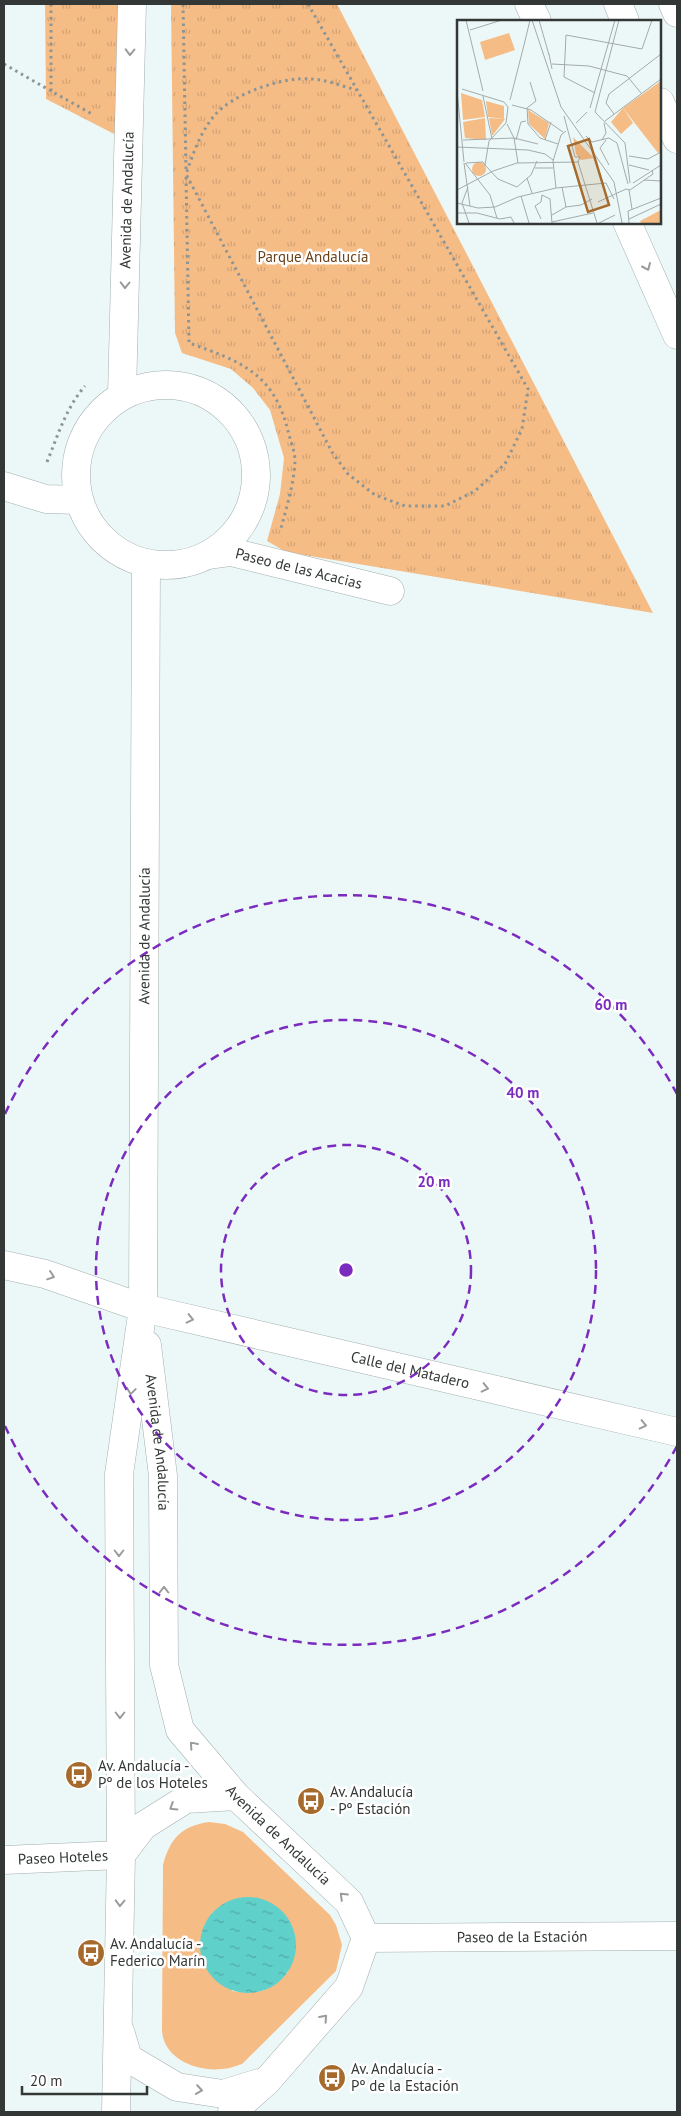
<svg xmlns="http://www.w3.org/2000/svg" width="681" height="2116" font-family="'PT Sans',sans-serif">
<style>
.grass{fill:#f6bc86;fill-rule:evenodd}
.park{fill:url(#park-tufts)}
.water{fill:url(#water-ripples)}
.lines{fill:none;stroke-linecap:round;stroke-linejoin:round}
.minor-casing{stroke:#a3aeae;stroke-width:29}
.highway-casing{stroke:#a3aeae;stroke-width:29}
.path{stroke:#8c9594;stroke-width:3;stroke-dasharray:2.5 4;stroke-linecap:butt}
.minor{stroke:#fff;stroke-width:28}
.highway{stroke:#fff;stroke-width:28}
.oneway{stroke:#999c9b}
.ring{fill:none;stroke:#7b2cbf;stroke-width:2.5;stroke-dasharray:9 6}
.labels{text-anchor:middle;stroke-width:5;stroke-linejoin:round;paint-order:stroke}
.street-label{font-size:15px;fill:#333837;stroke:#fff}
.park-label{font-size:15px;fill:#6b4218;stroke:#fff}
.poi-label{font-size:15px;fill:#333837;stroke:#fff;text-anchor:start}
.inset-road{fill:none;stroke:#a2abaa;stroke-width:1}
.view{fill:#a66a2c;fill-opacity:0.15;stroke:#a66a2c;stroke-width:2.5}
.inset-edge{fill:none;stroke:#333837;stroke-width:2.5}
.centre{fill:#7b2cbf;stroke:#fff;stroke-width:2.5}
.ring-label{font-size:15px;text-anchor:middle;font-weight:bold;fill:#7b2cbf;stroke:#fff;stroke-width:5;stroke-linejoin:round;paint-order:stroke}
</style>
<defs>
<pattern id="park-tufts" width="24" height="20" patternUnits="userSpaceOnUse" patternTransform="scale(1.25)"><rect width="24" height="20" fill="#f6bc86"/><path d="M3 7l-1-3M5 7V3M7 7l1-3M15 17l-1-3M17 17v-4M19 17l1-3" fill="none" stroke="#d3a274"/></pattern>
<pattern id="water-ripples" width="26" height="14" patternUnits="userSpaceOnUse" patternTransform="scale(1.25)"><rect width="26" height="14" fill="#60d0cb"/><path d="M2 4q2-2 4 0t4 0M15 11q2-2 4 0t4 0" fill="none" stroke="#50aaa6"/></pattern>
</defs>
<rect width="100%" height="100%" fill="#ecf8f7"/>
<!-- grass -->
<path class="grass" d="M209 1822 225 1824 243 1832 330 1915 336 1925 342 1945 336 1971 242 2064C235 2066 229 2069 222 2069 197 2072 164 2059 162 2031L163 1865C170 1839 181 1826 209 1822ZM226 1903 288 1972C271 1991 258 1995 232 1991L204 1926 213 1912Z"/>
<!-- park -->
<path class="park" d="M45 4H121L120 137 46 99Z
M171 4H337L653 613 286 552 267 541 280 494 284 458 270 410 253 388 231 369 182 353 175 333Z"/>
<!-- water -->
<path class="water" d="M200 1945a48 48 0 1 1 96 0a48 48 0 1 1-96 0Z"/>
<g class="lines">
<!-- minor casing -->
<g class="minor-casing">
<g id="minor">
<circle cx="166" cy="475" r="90"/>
<path id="s1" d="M122 395 132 4"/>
<path d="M4 486 46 499 78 500"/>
<path id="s2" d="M209 555 231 552 390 591"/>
<path id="s3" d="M4 1265 45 1274 143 1308 677 1432"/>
<path id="s4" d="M147 1345 163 1476 164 1665 180 1730 236 1796 349 1902 366 1938 349 1987 266 2082 232 2112"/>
<path d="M121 1855 143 1826 186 1799 236 1796"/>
<path id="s5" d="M4 1860 121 1855"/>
<path id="s6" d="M366 1938 677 1936"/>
<path d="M120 2031 128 2058 177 2087 223 2094 259 2083"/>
<path id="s7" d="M116 2112 121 1855 119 1474 143 1308 146 563"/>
</g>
</g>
<!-- highway casing -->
<g class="highway-casing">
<path id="highway" d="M529 4 537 21
M618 4 625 21
M673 4 677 13
M660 102 677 139
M627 222 677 335"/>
</g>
<!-- path -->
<path class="path" d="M51 4V91L92 114
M183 4 186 170
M308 4 528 389 522 429 505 464 475 491 445 506H405L375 495 348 474 332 452 186 174C193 154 200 133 214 116 232 94 283 76 312 79 327 80 342 86 356 90
M4 64 51 91
M186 177 189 343C240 361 274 373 288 431 290 440 295 451 295 461 294 483 287 506 281 528
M47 462C58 435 66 408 85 386"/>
<!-- minor -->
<use href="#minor" class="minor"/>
<!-- highway -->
<use href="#highway" class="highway"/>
</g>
<!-- one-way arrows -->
<defs><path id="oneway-chevron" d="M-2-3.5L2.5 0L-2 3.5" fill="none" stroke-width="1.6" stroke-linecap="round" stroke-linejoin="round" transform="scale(1.25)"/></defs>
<g class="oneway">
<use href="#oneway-chevron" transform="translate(130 52) rotate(91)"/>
<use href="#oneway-chevron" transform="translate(647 267) rotate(66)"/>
<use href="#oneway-chevron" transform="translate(125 285) rotate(91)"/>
<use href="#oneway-chevron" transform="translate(51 1276) rotate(19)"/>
<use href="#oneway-chevron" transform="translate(190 1319) rotate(13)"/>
<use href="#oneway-chevron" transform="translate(485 1388) rotate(13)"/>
<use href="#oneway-chevron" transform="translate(131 1391) rotate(98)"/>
<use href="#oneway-chevron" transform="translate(643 1425) rotate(13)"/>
<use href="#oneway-chevron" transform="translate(119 1553) rotate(90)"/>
<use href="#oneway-chevron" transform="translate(164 1590) rotate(-90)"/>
<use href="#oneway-chevron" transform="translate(120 1715) rotate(90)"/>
<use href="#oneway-chevron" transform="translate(193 1745) rotate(-131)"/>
<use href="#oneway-chevron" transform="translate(173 1807) rotate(148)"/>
<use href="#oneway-chevron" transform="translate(343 1896) rotate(-136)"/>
<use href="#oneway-chevron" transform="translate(120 1903) rotate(92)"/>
<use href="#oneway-chevron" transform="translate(324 2018) rotate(-48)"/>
<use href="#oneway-chevron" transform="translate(199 2090) rotate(8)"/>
</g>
<!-- distance rings -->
<g class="ring">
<circle cx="346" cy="1270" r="125"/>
<circle cx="346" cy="1270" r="250"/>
<path d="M677 1446A375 375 0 0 1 5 1426M5 1114A375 375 0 0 1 677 1094"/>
</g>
<!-- icons -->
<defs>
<g id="bus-disc" transform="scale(1.4375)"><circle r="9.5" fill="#a66a2c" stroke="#fff"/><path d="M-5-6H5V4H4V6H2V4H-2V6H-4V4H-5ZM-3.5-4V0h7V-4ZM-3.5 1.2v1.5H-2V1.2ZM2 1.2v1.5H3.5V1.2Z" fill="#fff"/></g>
</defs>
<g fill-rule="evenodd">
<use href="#bus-disc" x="79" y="1775"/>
<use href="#bus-disc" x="311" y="1801"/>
<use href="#bus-disc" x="91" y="1953"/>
<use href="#bus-disc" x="332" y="2078"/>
</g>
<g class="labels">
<!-- street labels -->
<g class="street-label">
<text dy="5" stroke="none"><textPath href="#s1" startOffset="195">Avenida de Andalucía</textPath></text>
<text dy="5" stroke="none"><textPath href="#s2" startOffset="92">Paseo de las Acacias</textPath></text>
<text dy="5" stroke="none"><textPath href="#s7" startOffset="1178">Avenida de Andalucía</textPath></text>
<text dy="5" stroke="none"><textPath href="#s3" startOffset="420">Calle del Matadero</textPath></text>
<text dy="5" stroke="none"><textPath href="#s4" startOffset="98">Avenida de Andalucía</textPath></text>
<text dy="5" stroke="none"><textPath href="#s4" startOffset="532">Avenida de Andalucía</textPath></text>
<text dy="5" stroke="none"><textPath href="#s5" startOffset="59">Paseo Hoteles</textPath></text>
<text dy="5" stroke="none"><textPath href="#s6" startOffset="156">Paseo de la Estación</textPath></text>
</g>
<!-- park labels -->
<g class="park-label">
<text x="313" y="262">Parque Andalucía</text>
</g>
<!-- poi labels -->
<g class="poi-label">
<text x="98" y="1771">Av. Andalucía -<tspan x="98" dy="17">Pº de los Hoteles</tspan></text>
<text x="330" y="1797">Av. Andalucía<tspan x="330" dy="17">- Pº Estación</tspan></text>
<text x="110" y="1949">Av. Andalucía -<tspan x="110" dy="17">Federico Marín</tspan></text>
<text x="351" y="2074">Av. Andalucía -<tspan x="351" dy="17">Pº de la Estación</tspan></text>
</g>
</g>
<!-- overview -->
<g transform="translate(457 20)">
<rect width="204" height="204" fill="#ecf8f7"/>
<path d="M52 13 58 30 28 40 23 22ZM4 73 25 80 28 97 6 100ZM166 88 176 103 164 114 154 102ZM28 98 29 120 8 118 6 102ZM32 98 48 99 36 115H35Z" fill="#f6bc86"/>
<path d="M204 61V131L201 133 166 88ZM29 81 47 86V99L31 97ZM71 90 92 103 88 119 72 104ZM116 117 137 138 124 140 119 134ZM15 149a7 7 0 1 1 14 0a7 7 0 1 1-14 0ZM204 190V203H184L183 201Z" fill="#f6bc86"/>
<path class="inset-road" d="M9 0 26 71M75 0 104 87 157 162 165 203M82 0 92 35M13 10 45 0M68 21 73 0M92 34 95 49M95 44 132 46 170 56 184 73M73 62 79 81 70 88 71 104 83 118 101 124M5 69 47 82 51 87M0 71 7 142M138 73 107 57 109 15 185 29 195 0M26 76 35 119M53 80 68 21M55 85 74 90 106 112M51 87 49 103 32 121 28 145 41 159 60 167M133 88 158 0M138 92 162 0M138 92 168 123 173 163M157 94 149 83 152 74 204 34M107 96 111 111M148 101 204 59M119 103 130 92M50 104 57 118 61 143M111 111 118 137M129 116 135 122 152 118 160 123 171 164M6 120 57 118 81 124M59 120 64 102 69 101M88 120 94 102M145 120 149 113 147 103M149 120 143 128 152 145M0 127 71 130 88 134 96 140M172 136 191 139 204 132M118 137H123L121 142 140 203M7 143 13 186M8 143 33 175 40 198M9 143 26 142 28 145M172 145 192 150M78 148H96M70 158 75 173M187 160 204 161M176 163 204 145M11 167 5 183 12 203M60 167 74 155 80 141M105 167 109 187M99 168 96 141 104 115 109 111M0 170 36 151 60 143 121 142M172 170 175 189M85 175 93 179 95 203M64 176 72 203M141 182 169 169 173 170 196 154 195 150M0 183 21 188 38 187 61 177 99 168 149 163 157 179M109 187 124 185 135 179M0 193H20L43 199 54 197 57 203M95 195 109 187M84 199 78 186 84 182 85 175M172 199 204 184M95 202 136 193M142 203 158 195M172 203 171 191 204 178"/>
<path class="view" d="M132 119 152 185 131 192 111 126Z"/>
<rect width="204" height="204" class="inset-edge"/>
</g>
<circle cx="346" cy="1270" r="8" class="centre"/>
<g class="ring-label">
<text x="611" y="1010">60 m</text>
<text x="523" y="1098">40 m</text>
<text x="434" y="1187">20 m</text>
</g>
<!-- border -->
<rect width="681" height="2116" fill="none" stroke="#333837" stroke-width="10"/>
<!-- scale -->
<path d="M22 2086v8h125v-8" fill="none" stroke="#333837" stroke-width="2.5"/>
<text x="30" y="2086" font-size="15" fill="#333837" stroke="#ffffff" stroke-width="4" paint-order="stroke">20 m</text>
</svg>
